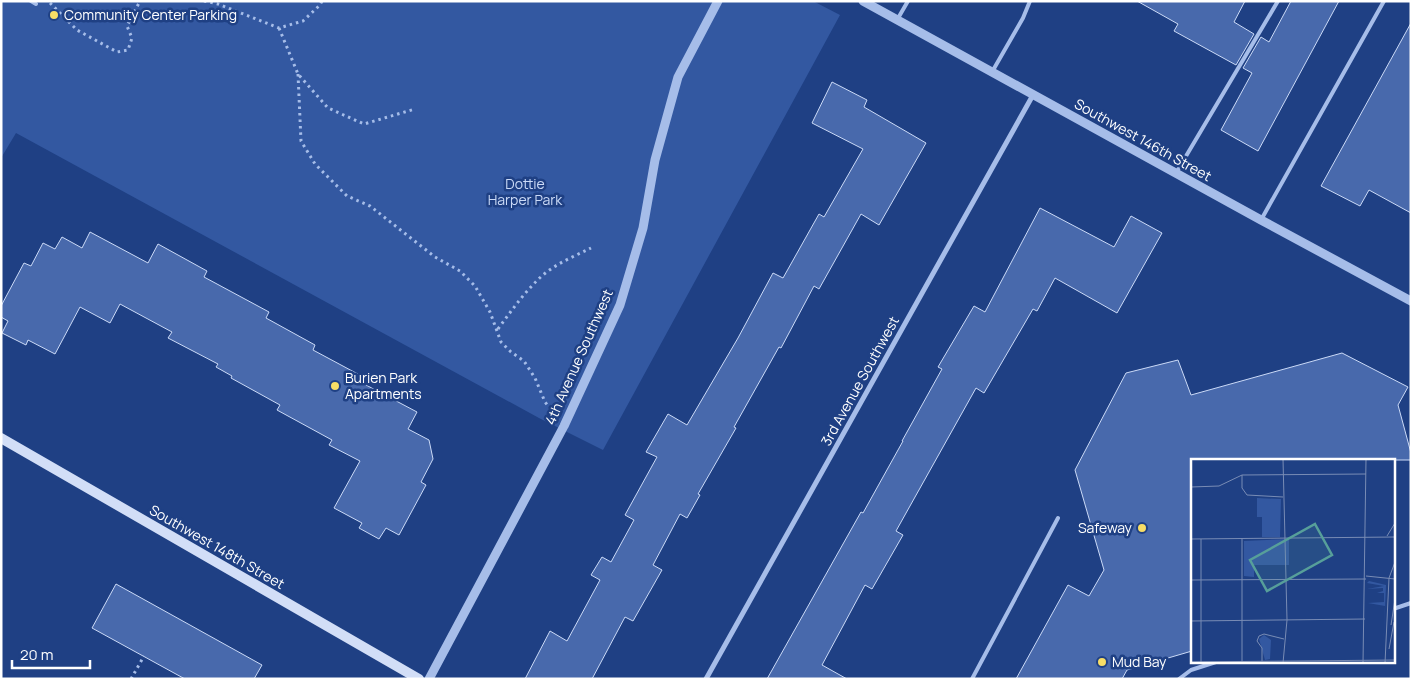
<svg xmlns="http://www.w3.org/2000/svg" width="1412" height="680" font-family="Manrope,sans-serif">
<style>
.green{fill:#3358a1}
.building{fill:#4869ac;stroke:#cbdaf7}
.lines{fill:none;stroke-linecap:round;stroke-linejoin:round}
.path{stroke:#a6bde9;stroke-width:3;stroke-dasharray:2.5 4;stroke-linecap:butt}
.service{stroke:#a6bde9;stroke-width:4}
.minor{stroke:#a6bde9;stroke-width:5}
.tertiary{stroke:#a6bde9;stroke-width:9}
.secondary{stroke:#d2def7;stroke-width:10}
.poi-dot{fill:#f7dd66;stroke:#1f4084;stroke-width:2}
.labels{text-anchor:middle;stroke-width:5;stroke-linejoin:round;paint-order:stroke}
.poi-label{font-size:14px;fill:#fff;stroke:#1f4084;text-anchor:start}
.street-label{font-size:14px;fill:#fff;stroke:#1f4084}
.park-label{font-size:14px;fill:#cbdaf7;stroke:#1f4084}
.inset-road{fill:none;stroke:#798cb5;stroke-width:1}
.view{fill:#579f9a;fill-opacity:0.15;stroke:#579f9a;stroke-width:2.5}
.inset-edge{fill:none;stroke:#fff;stroke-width:2.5}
</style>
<rect width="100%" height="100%" fill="#1f4084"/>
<!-- green -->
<path class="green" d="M1 1H813L840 15 603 450 539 418 16 133 1 158Z"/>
<!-- building -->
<path class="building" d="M1137 1H1245L1234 22 1254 34 1236 65 1174 31 1178 24Z
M1291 1H1339L1258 151 1221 130 1252 73 1243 68 1261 37 1269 42Z
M1411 23V213L1369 190 1360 206 1321 186Z
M832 82 867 100 864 107 926 143 879 225 861 214 819 289 814 286 781 348 779 347 734 427 736 428 698 494 700 495 687 518 680 514 653 565 662 570 633 621 625 617 592 679H525L550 631 567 641 600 580 591 575 602 557 611 562 634 520 625 515 657 457 646 452 668 414 687 425 738 338 773 273 783 278 819 214 824 217 863 149 812 123Z
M1040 208 1114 247 1131 216 1162 233 1117 313 1055 278 1037 311 1033 309 984 393 976 388 896 531 903 535 872 589 865 585 822 665 847 679H767L861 512 863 513 903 441H902L942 369 938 367 974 306 985 312Z
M90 232 148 263 158 244 207 271 204 277 269 312 266 318 315 345 313 350 369 380 366 385 417 412 408 429 429 440 433 459 421 482 426 485 399 535 386 528 379 539 359 528 362 523 334 508 360 461 329 445 332 440 277 410 280 405 231 378 232 376 216 367 218 364 168 338 172 332 120 304 110 323 80 307 55 354 28 340 26 345 2 333 8 321 1 317V306L24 263 31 266 43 243 55 249 62 237 82 248Z
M1342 353 1408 387 1398 405 1411 453V460H1192V651L1127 670 1122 679H1016L1068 585 1089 596 1104 570 1075 470 1126 373 1178 360 1191 395Z
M116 584 262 665 254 679H185L92 628Z"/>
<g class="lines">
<!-- path -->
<path class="path" d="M204 1 218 4 279 28 303 21 320 5 322 1
M50 3 77 30 117 52 128 50 132 38 127 26 140 1
M279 28 298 74 328 108 364 124 415 109
M298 74 301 141 315 164 347 196 370 206 435 257 460 271 475 286 490 312 501 342 511 352 524 361 535 378 545 402 552 411
M498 329C512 310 525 291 543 275 557 263 575 256 591 248
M131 679 144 656"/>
<!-- service -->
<path class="service" d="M31 1 36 4
M897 20 908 1
M992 72 1023 18 1030 1
M1176 173 1278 1
M1261 220 1384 1
M1393 609 1411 603
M972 679 1058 518
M1179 679 1191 670 1219 661"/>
<!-- minor -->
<path class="minor" d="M706 679 1033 95"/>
<!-- tertiary -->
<path class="tertiary" d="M863 1 1261 220 1411 301
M429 679 564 426 620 305 643 228 655 160 678 77 718 1"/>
<!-- secondary -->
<path class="secondary" d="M1 438 419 679"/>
</g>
<!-- markers -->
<g class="poi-dot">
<circle cx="54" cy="15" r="5"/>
<circle cx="335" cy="386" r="5"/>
<circle cx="1142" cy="528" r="5"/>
<circle cx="1102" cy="662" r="5"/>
</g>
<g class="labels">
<!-- poi labels -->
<g class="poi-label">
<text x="64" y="20">Community Center Parking</text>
<text x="345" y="383">Burien Park<tspan x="345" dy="16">Apartments</tspan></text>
<text x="1132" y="533" text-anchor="end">Safeway</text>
<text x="1112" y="667">Mud Bay</text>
</g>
<!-- street labels -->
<g class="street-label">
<text transform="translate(1143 140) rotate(29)" y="5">Southwest 146th Street</text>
<text transform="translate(579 357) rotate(-66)" y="5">4th Avenue Southwest</text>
<text transform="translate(860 381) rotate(-61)" y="5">3rd Avenue Southwest</text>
<text transform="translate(217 547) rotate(30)" y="5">Southwest 148th Street</text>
</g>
<!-- park labels -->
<g class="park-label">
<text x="525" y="189">Dottie<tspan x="525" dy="16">Harper Park</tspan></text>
</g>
</g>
<!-- overview -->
<g transform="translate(1191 459)">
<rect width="204" height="204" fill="#1f4084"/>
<path d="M66 39 90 40 89 78H71V58H66ZM98 80V106H63V118L53 117V82ZM178 122 195 126 192 199 194 147 177 144 193 143V134H186L192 132V129L176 130 193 127 176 124ZM73 176 80 181 79 200 74 201 68 180Z" fill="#3358a1"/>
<path class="inset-road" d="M92 0 96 161 92 204M51 16V29L56 36 92 38M0 28 28 27 51 16 175 15M196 77 204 64M0 80 204 78M175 117 204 120M0 121 175 120M0 162 174 160M200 166 204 140M198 190 203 163M51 202V80M71 202V189L66 182 68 177 73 175 93 180M1 203 204 201M10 203V80M172 204 175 0M194 204 198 119 204 103"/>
<path class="view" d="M124 65 141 96 76 132 59 101Z"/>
<rect width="204" height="204" class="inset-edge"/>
</g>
<!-- border -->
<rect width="1412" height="680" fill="none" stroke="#ffffff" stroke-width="5"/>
<!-- scale -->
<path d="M12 660v8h78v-8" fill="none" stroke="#ffffff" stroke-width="2.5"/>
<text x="20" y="660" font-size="15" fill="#ffffff" stroke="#1f4084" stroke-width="4" paint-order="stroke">20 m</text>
</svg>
